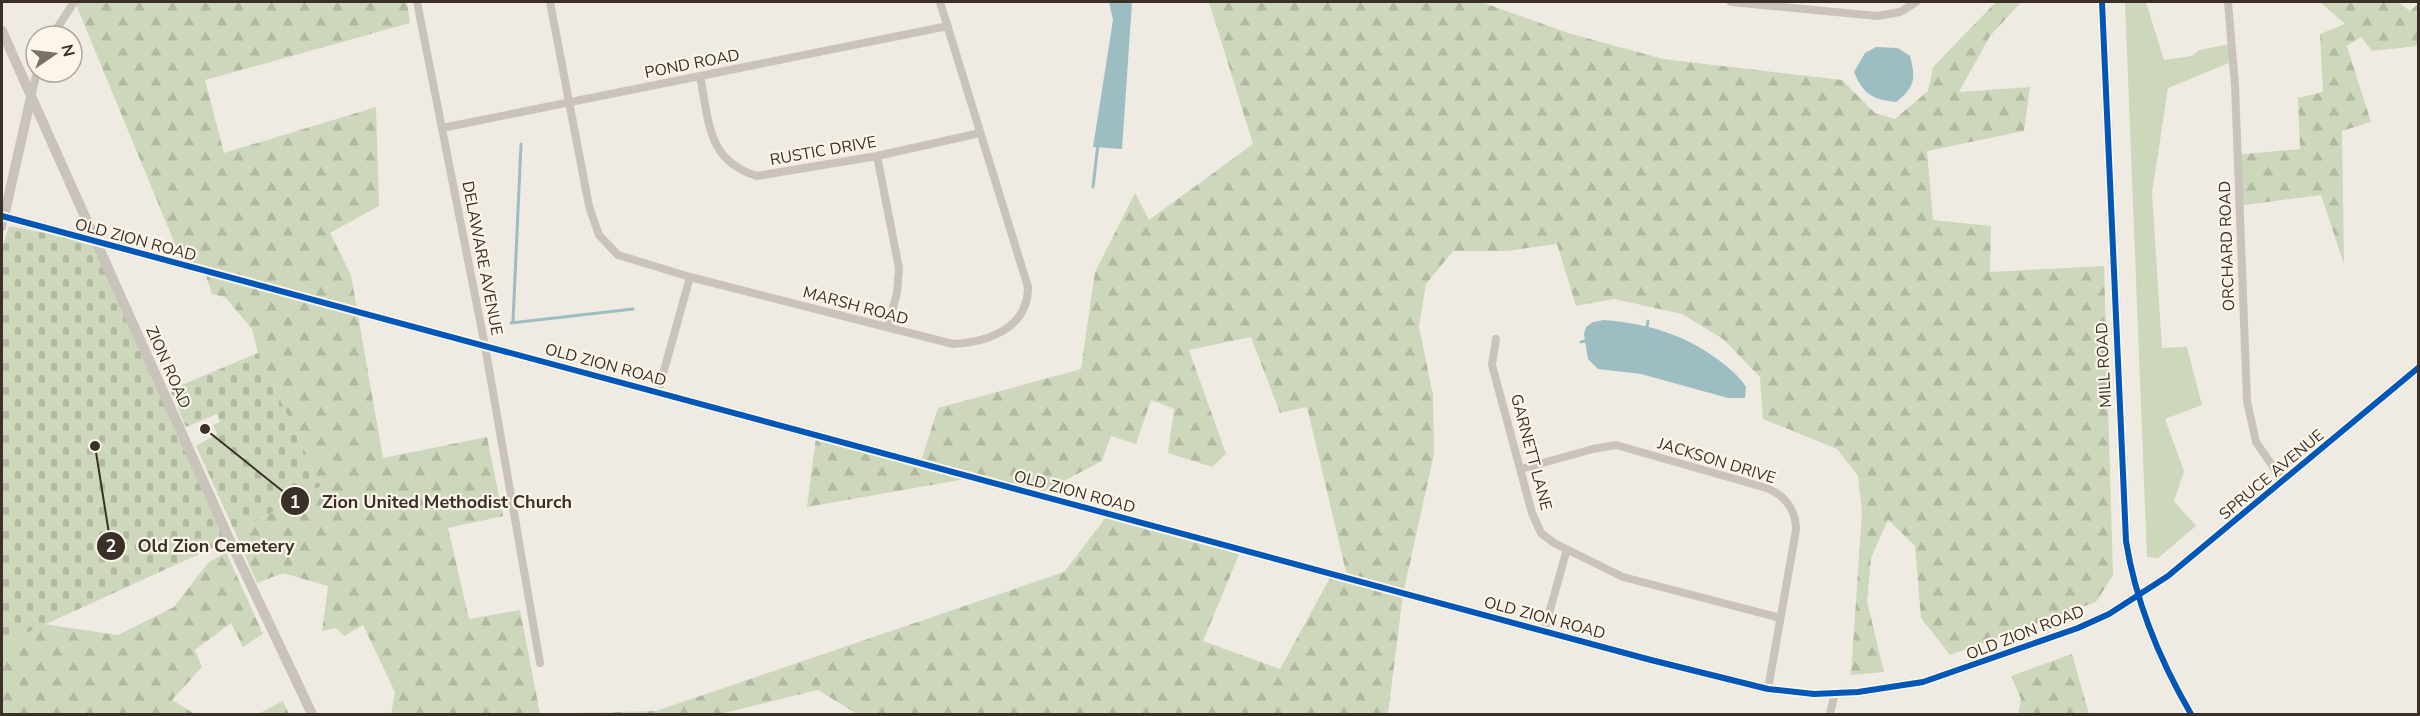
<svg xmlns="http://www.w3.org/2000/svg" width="2420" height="716" font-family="'Nunito Sans',sans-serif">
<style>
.grass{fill:#cdd7bb}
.forest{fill:url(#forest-firs)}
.cemetery{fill:url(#cemetery-stones)}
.water{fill:#9cbec3}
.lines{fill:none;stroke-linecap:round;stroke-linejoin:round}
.stream{stroke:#9cbec3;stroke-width:3}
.minor{stroke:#c9c3bb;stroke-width:8}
.tertiary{stroke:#c9c3bb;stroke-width:10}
.cycleway-casing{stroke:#fcf6ea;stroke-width:10}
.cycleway{stroke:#0057b8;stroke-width:6}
.labels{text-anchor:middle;stroke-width:4.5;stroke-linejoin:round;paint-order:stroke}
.street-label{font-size:16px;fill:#3b3028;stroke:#fcf6ea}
.leader{fill:none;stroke:#3b3028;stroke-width:2}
.callout-dot{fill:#3b3028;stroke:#fcf6ea;stroke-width:2}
.mark-label{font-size:18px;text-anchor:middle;font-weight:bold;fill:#fff}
.callout-label{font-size:18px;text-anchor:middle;font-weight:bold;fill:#3b3028;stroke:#fcf6ea;stroke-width:4.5;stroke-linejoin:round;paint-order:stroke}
</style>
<defs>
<pattern id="forest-firs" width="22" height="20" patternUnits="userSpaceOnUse" patternTransform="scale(1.5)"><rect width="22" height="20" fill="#cdd7bb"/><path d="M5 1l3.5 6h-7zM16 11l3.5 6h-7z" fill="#b1b9a1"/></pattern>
<pattern id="cemetery-stones" width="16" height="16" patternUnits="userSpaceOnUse" patternTransform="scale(1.5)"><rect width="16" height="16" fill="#cdd7bb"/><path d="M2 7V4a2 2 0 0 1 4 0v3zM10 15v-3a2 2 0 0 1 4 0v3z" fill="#b1b9a1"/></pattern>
</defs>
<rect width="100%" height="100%" fill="#efebe3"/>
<!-- grass -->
<path class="grass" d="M2125 2H2146L2164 60 2192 56 2199 50 2230 44 2231 62 2168 88 2152 193 2162 348 2187 347 2202 405 2165 419 2184 471 2174 501 2196 526 2158 558 2147 557Z"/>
<!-- forest -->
<path class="forest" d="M75 2H407L410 23 205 80 224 153 376 107 379 206 330 233 351 275 383 458 487 437 503 516 448 528 469 619 520 610 540 714 656 711 1064 572 1107 516 1240 552 1203 641 1280 669 1331 576 1348 580 1307 407 1280 413 1251 337 1189 350 1226 454 1212 467 1168 453 1174 409 1151 400 1136 444 1111 436 1102 461 1037 495 971 478 807 507 816 437 920 464 938 408 1081 369 1095 272 1135 193 1149 220 1253 144 1209 2H1481L1568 33 1663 59 1842 80 1875 113 1895 119 1928 91 1933 67 1996 2H2021L1990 36 1959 92 2030 87 2024 131 1927 151 1933 220 1991 226 1990 272 2104 266 2113 575 2096 602 1950 655 1921 618 1915 546 1888 520 1871 558 1867 601 1884 672 1851 675 1862 512 1858 476 1837 449 1763 419 1760 377 1723 339 1682 314 1614 299 1576 306 1557 244 1507 251H1453L1426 284 1419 327 1433 395 1434 454 1403 594 1388 714H857L818 690 720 714H391L395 692 363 625 344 636 336 628 322 631 328 586 283 573 257 583 235 532 321 486 258 353 252 329 225 297 212 294 205 273 184 266Z
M2320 2H2398L2410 11 2418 4V46L2372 51 2361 37 2347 46 2371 122 2342 131 2344 264 2321 195 2237 206 2234 155 2300 149 2298 98 2323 92 2320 34 2345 24Z
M226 552 263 634 243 647 231 623 195 650 202 667 172 700 195 714H2V644L43 624 118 635 174 607 208 563Z
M2072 654 2089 714H2018L2021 699 2011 676Z
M283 701 289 714H258Z"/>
<!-- cemetery -->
<path class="cemetery" d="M9 226 96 243 230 540 2 644V248Z
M258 353 321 486 235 532 196 446 217 434 213 425 220 422 217 414 186 427 170 390Z"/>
<!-- water -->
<path class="water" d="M1109 2H1132L1122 149 1093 147 1113 20Z
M1876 47 1898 48 1910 56C1916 78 1915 88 1896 102 1873 100 1863 94 1854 72L1865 53Z
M1604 320C1649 324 1684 334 1720 361 1730 369 1740 377 1746 387L1745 398H1728L1641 374 1598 369 1588 359 1584 334 1586 327 1593 322Z"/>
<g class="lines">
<!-- stream -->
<path class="stream" d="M1093 187 1098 144
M513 322 521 144
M511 323 633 309
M1647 327 1648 321
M1581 342 1585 341"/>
<!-- minor -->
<path class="minor" d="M417 2 485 346 540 663
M550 2 589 206 599 235 618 255 690 277 953 344C989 342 1028 328 1028 287L940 2
M1731 2 1877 16 1900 12 1916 2
M2228 2 2235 85 2247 401 2256 442 2283 481
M52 36 74 2
M700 76C709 121 707 161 757 176L877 156 980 133
M31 97 37 72
M442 128 948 26
M877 156 899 268 897 293 888 327
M2 227 4 217
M1496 339 1492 365 1532 513 1541 533 1554 543 1623 577 1780 618
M658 392 690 277
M1521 469 1593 449 1616 445 1763 487C1783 493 1796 508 1796 530L1768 689
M1544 631 1567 549
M1830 714 1835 693"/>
<!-- tertiary -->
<path class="tertiary" d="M2102 2 2126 541C2136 604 2159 659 2191 714
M2 31 230 541 312 714
M2 216 1651 660 1768 689 1814 694 1858 692 1923 682 2078 628 2109 614 2168 576 2418 368
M4 217 31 97"/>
<!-- cycleway casing -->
<g class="cycleway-casing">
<path id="cycleway" d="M2102 2 2126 541C2136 604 2159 659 2191 714
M2 216 1651 660 1768 689 1814 694 1858 692 1923 682 2078 628 2109 614 2168 576 2418 368"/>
</g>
<!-- cycleway -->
<use href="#cycleway" class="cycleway"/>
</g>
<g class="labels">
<!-- street labels -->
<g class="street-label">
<text transform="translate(692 63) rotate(-11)" y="6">POND ROAD</text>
<text transform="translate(823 150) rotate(-10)" y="6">RUSTIC DRIVE</text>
<text transform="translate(136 239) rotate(15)" y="6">OLD ZION ROAD</text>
<text transform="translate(2226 246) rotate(-92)" y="6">ORCHARD ROAD</text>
<text transform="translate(483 258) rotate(79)" y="6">DELAWARE AVENUE</text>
<text transform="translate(856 305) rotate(15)" y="6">MARSH ROAD</text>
<text transform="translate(606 364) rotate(15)" y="6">OLD ZION ROAD</text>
<text transform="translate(2103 365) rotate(-93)" y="6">MILL ROAD</text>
<text transform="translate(169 367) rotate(66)" y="6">ZION ROAD</text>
<text transform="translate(1532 452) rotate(75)" y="6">GARNETT LANE</text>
<text transform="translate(1717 460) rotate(17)" y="6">JACKSON DRIVE</text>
<text transform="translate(2271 474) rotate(-40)" y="6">SPRUCE AVENUE</text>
<text transform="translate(1075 491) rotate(15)" y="6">OLD ZION ROAD</text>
<text transform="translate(1545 617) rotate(15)" y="6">OLD ZION ROAD</text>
<text transform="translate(2025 632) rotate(-21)" y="6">OLD ZION ROAD</text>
</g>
</g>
<!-- callouts -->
<path class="leader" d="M205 429L295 501M95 446L111 546"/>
<g class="callout-dot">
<circle cx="205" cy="429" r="6"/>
<circle cx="95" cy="446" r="6"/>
<circle cx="295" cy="501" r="15"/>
<circle cx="111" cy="546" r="15"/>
</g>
<g class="mark-label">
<text x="295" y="508">1</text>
<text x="111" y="552">2</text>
</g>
<g class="callout-label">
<text x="447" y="508">Zion United Methodist Church</text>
<text x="216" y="552">Old Zion Cemetery</text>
</g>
<!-- border -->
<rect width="2420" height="716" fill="none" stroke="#3b3028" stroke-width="6"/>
<!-- north arrow -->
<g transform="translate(54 54) rotate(76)"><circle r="28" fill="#fcf6ea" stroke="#afa79c" stroke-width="1.5"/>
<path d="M0-4.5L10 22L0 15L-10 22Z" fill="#7a7169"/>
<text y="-9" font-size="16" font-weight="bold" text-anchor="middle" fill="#3b3028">N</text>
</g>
</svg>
